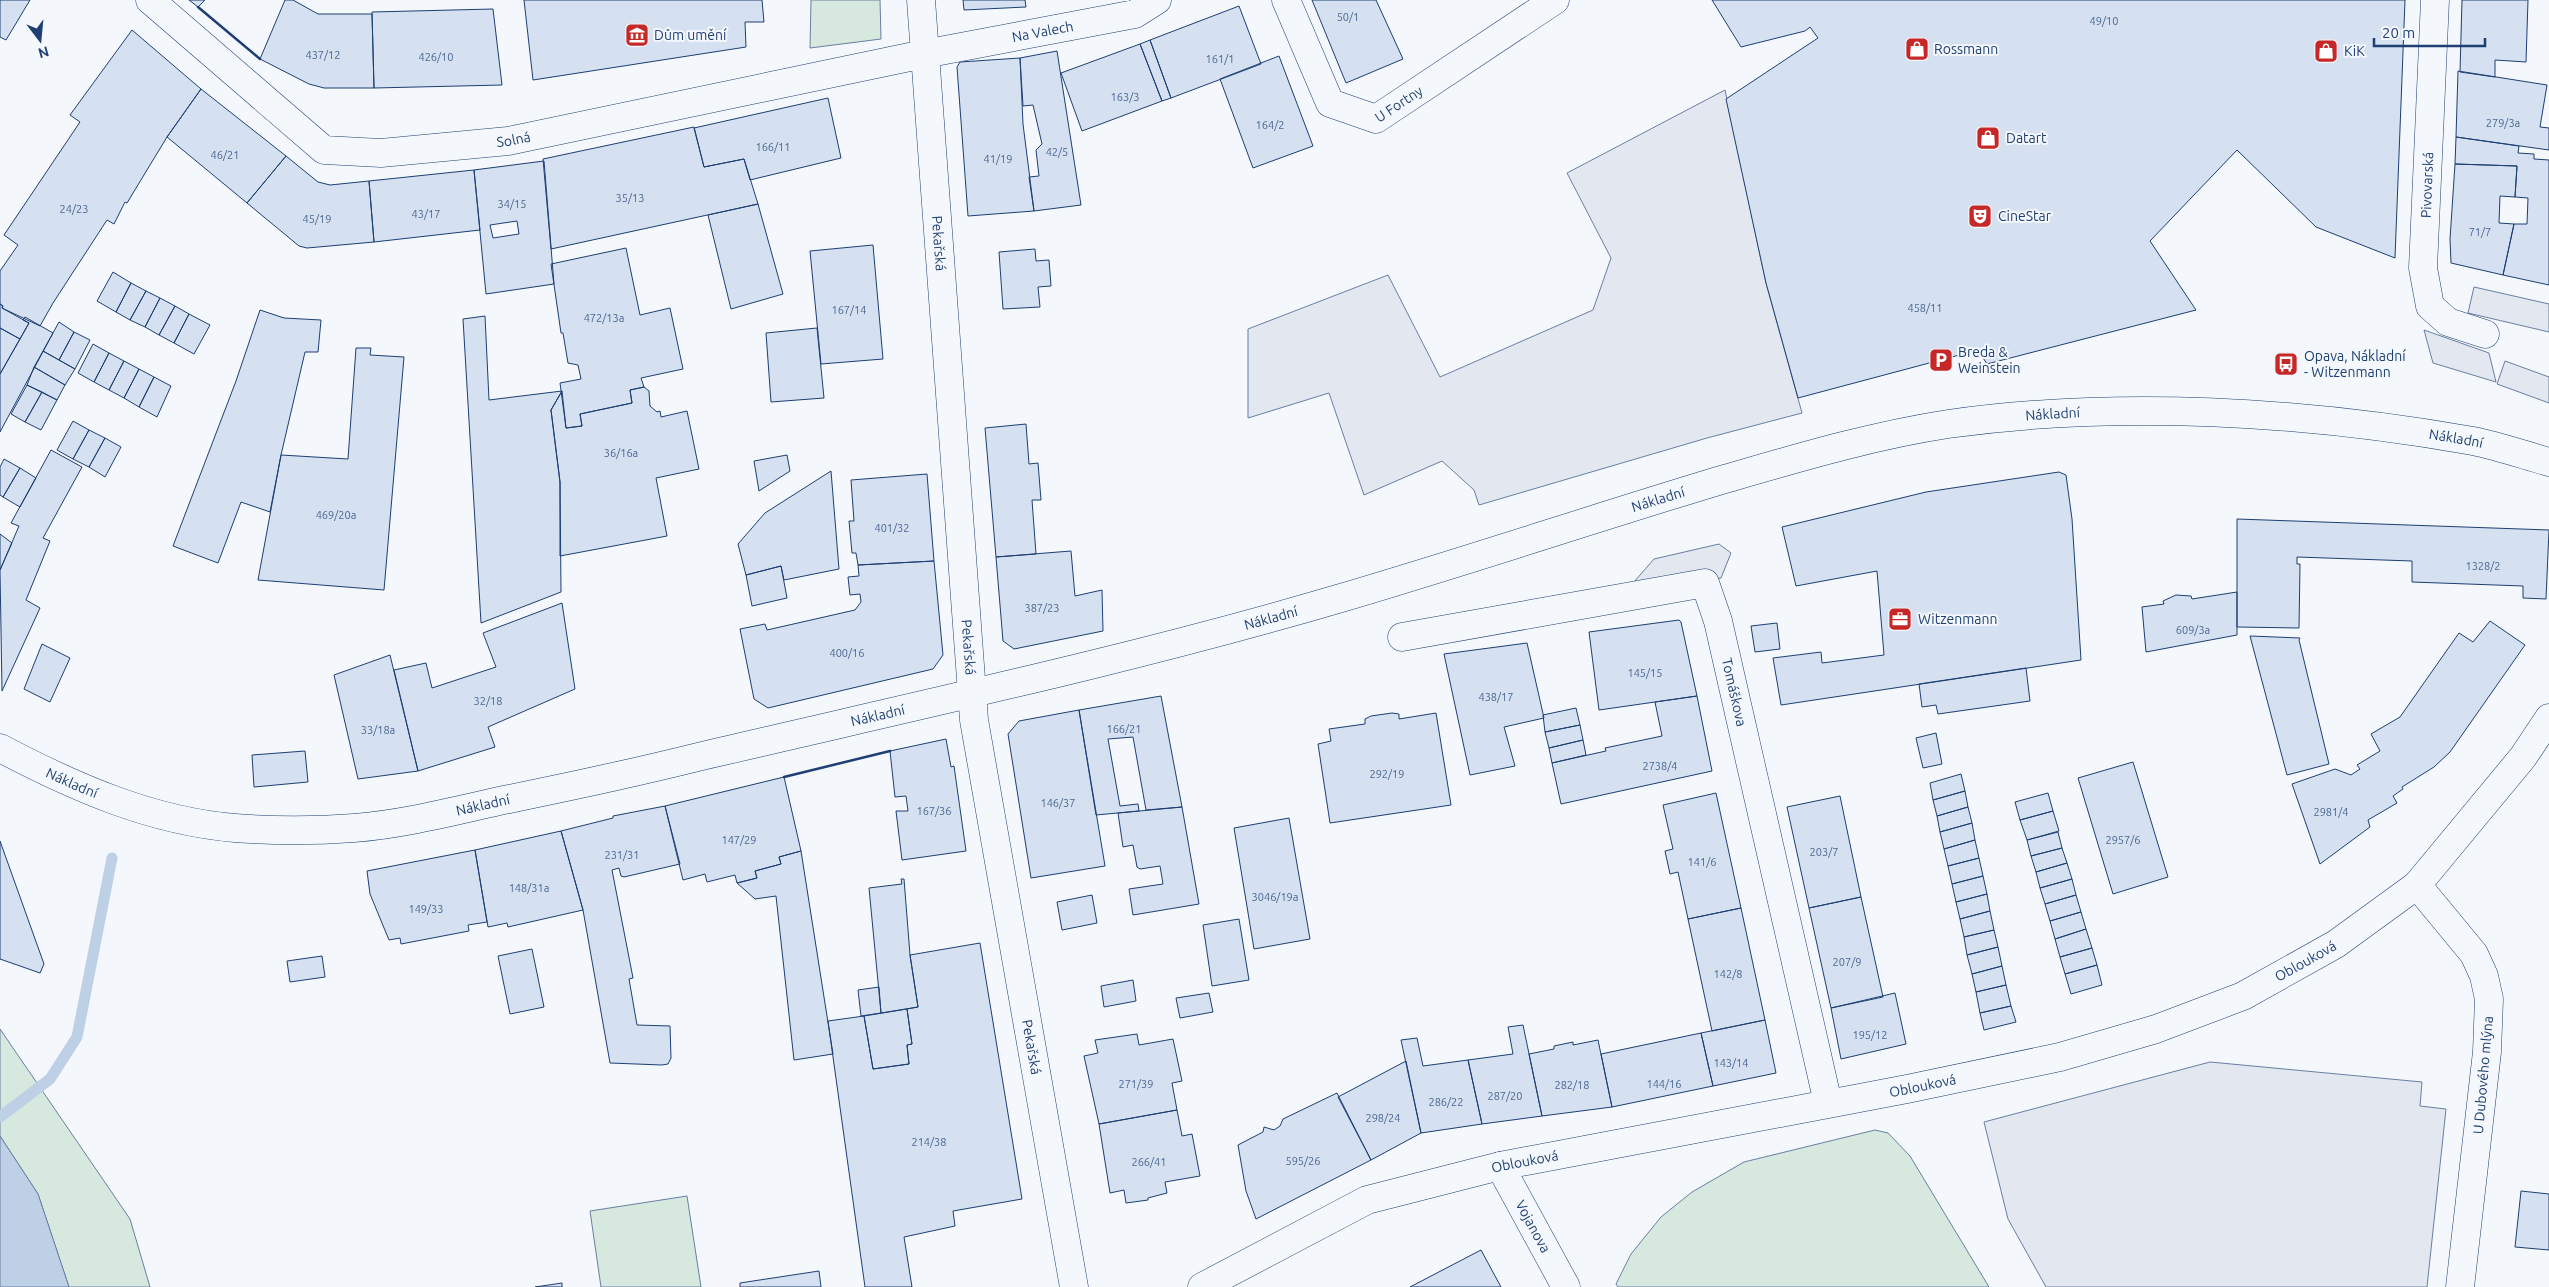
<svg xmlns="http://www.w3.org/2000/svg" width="2549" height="1287" font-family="Ubuntu,sans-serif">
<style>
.green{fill:#d7e8df;stroke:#687fa3}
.parking{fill:#e3e8f0;stroke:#687fa3}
.water{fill:#bed0e5;stroke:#687fa3}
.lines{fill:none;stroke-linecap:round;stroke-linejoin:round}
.stream{stroke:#bed0e5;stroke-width:11}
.building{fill:#d5e0f0;stroke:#1d3f73;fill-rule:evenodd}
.minor-casing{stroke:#1d3f73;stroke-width:29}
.minor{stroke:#f4f7fb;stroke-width:28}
.wall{stroke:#1d3f73;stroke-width:2.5}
.labels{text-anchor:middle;stroke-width:4;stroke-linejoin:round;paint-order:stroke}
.number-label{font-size:11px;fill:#4b6792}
.street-label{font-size:14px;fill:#1d3f73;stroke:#f4f7fb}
.poi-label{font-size:14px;fill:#1d3f73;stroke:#f4f7fb;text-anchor:start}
</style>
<rect width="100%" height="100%" fill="#f4f7fb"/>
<!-- green -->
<path class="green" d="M811 0H880L881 39 810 48Z
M0 1029 130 1219 150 1287H69L38 1194 0 1136Z
M1875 1130 1888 1133 1910 1156 1989 1287H1618L1616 1284 1631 1254 1661 1217 1692 1192 1744 1162Z
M687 1196 701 1287H601L590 1211Z"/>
<!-- parking -->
<path class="parking" d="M1725 90 1766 283 1802 413 1707 438 1479 505 1474 490 1442 461 1364 495 1329 393 1248 418V329L1388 275 1440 377 1593 310 1611 258 1567 173Z
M2474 287 2549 304V332L2468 313Z
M2424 330 2489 353 2496 382 2433 363Z
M2505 361 2549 377V403L2497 384Z
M1719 544 1731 553 1721 578 1620 598 1654 559Z
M2210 1062 2422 1082 2420 1106 2446 1109 2427 1287H2046L2008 1219 1984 1122Z"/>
<!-- water -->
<path class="water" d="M0 1136 38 1194 69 1287H0Z"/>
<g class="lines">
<!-- stream -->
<path class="stream" d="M0 1117 50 1079 77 1037 112 858"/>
</g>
<!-- building -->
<path class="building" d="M0 0H30L6 40 0 37Z
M189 0H205L198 7Z
M285 0H293L318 14H372L374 88H324L309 84 260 59Z
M524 0H762L764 22H745L746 47 533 80Z
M963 0H1025L1026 7 964 10Z
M1312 0H1376L1403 59 1346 83Z
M1712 0H2405L2395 258 2316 227 2237 150 2150 241 2196 310 1987 364 1978 350 1798 398 1766 283 1726 99 1818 38 1810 27 1805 31 1741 47Z
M2462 0H2528L2526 62 2495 60V77L2460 72Z
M1239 6 1261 64 1171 98 1150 40Z
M493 9 502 85 374 88 372 12Z
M132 30 201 89 167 137 127 203 125 202 114 224 107 220 53 303 40 326 2 308 3 306 0 304V271L18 245 4 235 80 122 70 115Z
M1150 40 1171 98 1162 101 1140 44Z
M1140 44 1162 101 1082 131 1061 73Z
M1057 51 1081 205 1034 211 1029 177 1039 176 1036 150 1042 144 1033 105 1023 106 1020 58Z
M1279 56 1313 146 1253 168 1220 79Z
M1020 58 1023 124 1034 211 968 216 957 67 960 62Z
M2458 71 2547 85 2540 127 2549 128V150L2456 137Z
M201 89 286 156 247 203 167 137Z
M828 98 841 158 750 180 744 159 704 167 694 128Z
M694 127 704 167 744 159 758 204 551 249 543 159Z
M2456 137 2519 146 2518 153 2534 154V159L2549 160V285L2503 275 2514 224H2527L2528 198 2515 197 2517 166 2455 164Z
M286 156 318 182 330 185 369 181 374 242 307 248 299 246 247 203Z
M544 161 554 284 486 294 474 170ZM517 221 519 234 493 238 490 225Z
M2455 164 2517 166 2515 197 2500 196 2499 223 2514 224 2503 275 2451 263 2450 239Z
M474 170 480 230 374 242 369 181Z
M758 204 783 294 731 309 708 215Z
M873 245 883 359 821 364 810 251Z
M626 248 640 315 670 308 683 369 641 378 644 387 630 390 632 403 580 414 582 426 566 428 560 383 581 379 578 365 568 363 563 333H561L551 264Z
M1035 249 1036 261 1049 260 1051 286 1038 287 1040 307 1003 309 999 252Z
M113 272 131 283 116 312 97 301Z
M131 283 146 291 130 320 116 312Z
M146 291 160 298 145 327 130 320Z
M160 298 175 306 159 335 145 327Z
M0 304 3 306 2 308 29 323 20 339 0 328Z
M175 306 189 314 174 343 159 335Z
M260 310 284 318 321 320 318 352H305L281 455 270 512 241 502 218 563 173 546 236 381Z
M189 314 210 325 194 354 174 343Z
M485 316 489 400 562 391 551 410 560 482 561 592 481 623 463 319Z
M25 317 53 333 0 432V374L29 323 23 320Z
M59 322 74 332 59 360 43 351Z
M0 328 20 339 0 374Z
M817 328 824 398 771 402 766 333Z
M74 332 90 340 75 369 59 360Z
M93 344 109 353 94 382 78 373Z
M356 348H371L370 355 404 357 384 590 258 580 281 455 348 459Z
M43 351 75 369 65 385 34 367Z
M109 353 124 361 109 390 94 382Z
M124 361 139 369 124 398 109 390Z
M34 367 65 385 57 400 27 385Z
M139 369 154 377 139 407 124 398Z
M154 377 171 386 157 417 139 407Z
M27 385 42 392 25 422 11 414Z
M644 387 649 391 650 406 657 412 660 411 661 417 687 411 699 469 656 478 667 536 560 556V482L551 410 562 391 566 428 582 426 580 414 632 403 630 390Z
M42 392 57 400 41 430 25 422Z
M73 421 89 430 73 459 57 450Z
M1026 424 1029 464 1038 463 1041 500H1032L1036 554 996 557 985 428Z
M89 430 105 438 89 467 73 459Z
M105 438 121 447 105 477 89 467Z
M51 450 82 467 43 538 50 541 26 600 40 608 2 691 0 570 19 526 11 523Z
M787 455 790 471 759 491 754 461Z
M4 459 20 468 3 497 0 495V467Z
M20 468 36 478 20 507 3 497Z
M831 471 839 569 784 580 781 566 746 575 738 544 765 513Z
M2059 472 2066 475 2072 519 2081 660 1781 705 1773 658 1821 652 1822 663 1884 655 1877 571 1796 586 1782 527 1926 492Z
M927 474 934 561 858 565 856 553H852L849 521H854L851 480Z
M2237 519 2549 530 2546 599 2523 598V586L2412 582V561L2297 557V564H2300L2299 628 2237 627Z
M0 534 12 543 0 570Z
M1071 551 1075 596 1102 590 1103 631 1014 649 1003 641 996 557Z
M934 561 943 655 933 669 768 708 754 699 740 629 765 624 767 630 855 610 861 602 860 594 850 595 848 577 859 576 858 565Z
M781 566 787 598 752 606 746 575Z
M2237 592V635L2146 652 2142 607 2164 604 2163 601 2176 595 2191 596 2192 599Z
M562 603 575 689 488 727 495 747 418 771 394 670 426 663 432 688 496 667 483 633Z
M1679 620 1681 622 1697 696 1599 710 1589 632Z
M2490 621 2525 645 2450 752 2434 767 2402 787 2403 789 2393 796 2397 803 2368 820 2370 827 2320 864 2292 784 2335 769 2351 775 2360 769 2357 765 2380 751 2371 734 2400 717 2459 633 2473 642Z
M1777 623 1780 649 1755 652 1751 626Z
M2250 636 2300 638 2299 640 2329 764 2287 775Z
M1527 643 1544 718 1504 727 1515 766 1470 775 1444 654Z
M42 644 70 658 50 702 24 689Z
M390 655 418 771 358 779 334 675Z
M2026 668 2030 701 1938 714 1936 705 1922 707 1919 684Z
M1161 696 1182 807 1146 810 1133 737 1108 739 1120 806 1138 804 1139 811 1096 815 1079 710Z
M1697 696 1712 771 1561 804 1552 763 1606 751 1605 748 1662 736 1655 702Z
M1576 708 1580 725 1545 732 1543 715Z
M1079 710 1105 866 1031 878 1008 734 1019 721Z
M1392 713 1399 714V719L1436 713 1451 805 1330 823 1318 744 1331 741 1329 729 1365 724V719L1371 716Z
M1580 725 1583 740 1549 748 1545 732Z
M1936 733 1942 764 1923 768 1916 738Z
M946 739 951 767 954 766 966 851 902 860 896 811H908L906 796 895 797 890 751Z
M1583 740 1586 755 1552 763 1549 748Z
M305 751 308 782 254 787 252 755Z
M2133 762 2168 877 2113 894 2078 778Z
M1961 774 1965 791 1933 800 1930 783Z
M784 777 801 851 779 857 781 864 755 871 757 878 737 883 735 875 707 882 705 874 683 880 665 806Z
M1965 791 1968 807 1937 816 1933 800Z
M1716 793 1741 908 1688 919 1678 872 1670 874 1665 851 1673 849 1663 805Z
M2048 793 2053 811 2020 820 2015 802Z
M1840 796 1861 897 1809 908 1787 807Z
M665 806 680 864 624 877 621 876 619 868 612 870 633 978 629 979 637 1025 670 1026 671 1058 668 1064 662 1065 610 1063 583 910 561 831 613 818V816Z
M1182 807 1199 904 1133 915 1129 889 1163 884 1160 866 1140 869 1137 867 1133 845 1123 847 1118 813Z
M1968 807 1972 823 1940 832 1937 816Z
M2053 811 2059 831 2027 840 2020 820Z
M1289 818 1310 939 1254 949 1234 828Z
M1972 823 1975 840 1944 849 1940 832Z
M561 831 583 910 508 927 507 923 488 927 475 850Z
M2058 832 2062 848 2031 856 2027 840Z
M1975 840 1979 858 1948 866 1944 849Z
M0 841 44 964 40 973 0 959Z
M2062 848 2067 863 2036 872 2031 856Z
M475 850 487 922 468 925 469 931 401 944 400 938 389 940 370 894 367 871Z
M801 851 833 1054 794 1060 776 896 755 899 737 883 757 878 755 871 781 864 779 857Z
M1979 858 1983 876 1952 884 1948 866Z
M2067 863 2072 879 2040 888 2036 872Z
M1983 876 1987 894 1956 902 1952 884Z
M901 879H904L910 955 918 1007 881 1013 869 888 902 884Z
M2072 879 2076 895 2045 904 2040 888Z
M1987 894 1990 911 1960 919 1956 902Z
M1092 895 1097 923 1062 930 1057 902Z
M2076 895 2081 912 2050 921 2045 904Z
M1861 897 1883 997 1831 1008 1809 908Z
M1741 908 1765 1020 1712 1031 1688 919Z
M1990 911 1994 930 1964 937 1960 919Z
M2081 912 2086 929 2055 939 2050 921Z
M1239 919 1249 980 1212 986 1203 925Z
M2086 929 2092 948 2060 957 2055 939Z
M1994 930 1998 947 1967 955 1964 937Z
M980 943 1022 1199 953 1211 955 1226 904 1237 912 1287H865L828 1021 864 1016 873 1069 909 1064 907 1045 912 1044 907 1009 918 1007 910 955Z
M1998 947 2002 966 1972 974 1967 955Z
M2092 948 2097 965 2065 974 2060 957Z
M532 949 544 1007 510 1014 498 956Z
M322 956 325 977 290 982 287 961Z
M2097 965 2102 985 2071 994 2065 974Z
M2002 966 2006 985 1976 992 1972 974Z
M1133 980 1136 1001 1104 1007 1101 986Z
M2006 985 2011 1006 1980 1013 1976 992Z
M879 987 881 1013 861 1016 858 990Z
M1209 993 1213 1012 1180 1018 1176 998Z
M1895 993 1906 1044 1841 1059 1831 1008Z
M2011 1006 2016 1022 1984 1030 1980 1013Z
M907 1009 912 1044 907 1045 909 1064 873 1069 864 1016Z
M1765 1020 1776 1073 1713 1086 1701 1033Z
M1523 1025 1542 1116 1482 1124 1468 1060 1513 1054 1508 1027Z
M1701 1033 1713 1086 1612 1107 1601 1054Z
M1137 1034 1139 1045 1173 1039 1182 1081 1172 1083 1177 1110 1099 1124 1084 1056 1098 1053 1095 1040Z
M1417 1038 1423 1066 1468 1060 1482 1124 1421 1133 1401 1040Z
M1598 1040 1612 1107 1542 1116 1529 1054 1554 1049V1046L1573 1042V1045Z
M1406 1061 1421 1133 1371 1160 1338 1097Z
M1337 1093 1371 1160 1256 1219 1246 1191 1238 1145 1263 1132 1264 1127 1274 1130 1280 1126 1283 1119Z
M1177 1110 1182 1136 1192 1134 1200 1176 1165 1182 1167 1193 1148 1198V1200L1126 1203 1124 1190 1110 1193 1099 1124Z
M2521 1191 2549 1194V1250L2515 1247Z
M1481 1250 1501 1287H1410Z
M819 1271 821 1287H740V1283Z
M562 1283V1287H535Z"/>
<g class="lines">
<!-- minor casing -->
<g class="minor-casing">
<g id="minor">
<path id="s1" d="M150 0 324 150 381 153 508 141 924 54 1135 14 1157 0"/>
<path id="s2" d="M921 0 974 720 1074 1287"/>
<path id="s3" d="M1286 0 1330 103 1376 119 1555 0"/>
<path d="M2435 0 2423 268 2430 306 2448 322 2485 334"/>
<path id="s4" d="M1402 637 1705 583 1718 621 1828 1103"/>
<path id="s5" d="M0 748C74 787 151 821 235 828 274 831 315 831 354 828 406 824 458 810 509 799 573 786 638 772 702 756 915 706 1130 660 1341 598 1467 561 1592 519 1718 481 1794 459 1870 436 1948 424 2119 400 2303 411 2473 441 2498 446 2524 455 2549 462"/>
<path d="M2417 885 2474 954 2484 976 2489 999 2487 1052 2460 1287"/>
<path id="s6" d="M1500 1166 1566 1287"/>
<path id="s7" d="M1202 1287 1367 1200 1500 1166 1907 1089 2060 1057 2156 1029 2243 996 2336 944 2417 885 2523 757 2549 718"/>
</g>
</g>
<!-- minor -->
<use href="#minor" class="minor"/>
<!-- wall -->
<path class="wall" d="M198 7 260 59
M784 777 890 751"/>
</g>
<!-- icons -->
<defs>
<g id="museum-square" transform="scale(1.25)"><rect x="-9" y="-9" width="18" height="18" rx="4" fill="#c62828" stroke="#f4f7fb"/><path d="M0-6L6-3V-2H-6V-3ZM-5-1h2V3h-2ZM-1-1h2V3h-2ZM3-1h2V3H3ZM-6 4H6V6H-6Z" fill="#fff"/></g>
<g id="shop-square" transform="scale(1.25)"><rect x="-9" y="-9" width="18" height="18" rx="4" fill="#c62828" stroke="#f4f7fb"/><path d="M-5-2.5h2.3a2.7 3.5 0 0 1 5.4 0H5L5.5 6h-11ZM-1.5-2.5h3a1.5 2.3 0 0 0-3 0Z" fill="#fff"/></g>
<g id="theatre-square" transform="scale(1.25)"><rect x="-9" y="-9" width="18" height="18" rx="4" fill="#c62828" stroke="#f4f7fb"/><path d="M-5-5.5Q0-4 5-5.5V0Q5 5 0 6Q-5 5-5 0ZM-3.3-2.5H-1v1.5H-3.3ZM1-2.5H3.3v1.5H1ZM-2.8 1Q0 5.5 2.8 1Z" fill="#fff"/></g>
<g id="parking-square" transform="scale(1.25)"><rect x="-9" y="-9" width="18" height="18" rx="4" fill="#c62828" stroke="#f4f7fb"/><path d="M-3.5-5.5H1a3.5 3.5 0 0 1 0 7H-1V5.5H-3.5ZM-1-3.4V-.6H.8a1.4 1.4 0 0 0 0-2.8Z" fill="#fff"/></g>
<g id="bus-square" transform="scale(1.25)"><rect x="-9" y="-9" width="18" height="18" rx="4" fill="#c62828" stroke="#f4f7fb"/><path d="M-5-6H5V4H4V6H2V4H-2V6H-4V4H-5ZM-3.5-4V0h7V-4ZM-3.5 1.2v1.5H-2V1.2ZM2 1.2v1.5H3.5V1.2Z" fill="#fff"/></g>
<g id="office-square" transform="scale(1.25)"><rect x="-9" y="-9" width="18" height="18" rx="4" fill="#c62828" stroke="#f4f7fb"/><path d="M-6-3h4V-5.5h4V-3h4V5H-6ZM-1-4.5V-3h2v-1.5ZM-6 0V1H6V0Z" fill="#fff"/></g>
</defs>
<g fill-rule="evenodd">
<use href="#museum-square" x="637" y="35"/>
<use href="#shop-square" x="1917" y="49"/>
<use href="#shop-square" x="2326" y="51"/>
<use href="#shop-square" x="1988" y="138"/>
<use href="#theatre-square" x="1980" y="216"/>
<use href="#parking-square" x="1941" y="360"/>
<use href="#bus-square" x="2286" y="364"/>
<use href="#office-square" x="1900" y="619"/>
</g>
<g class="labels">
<!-- number labels -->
<g class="number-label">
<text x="1348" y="21">50/1</text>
<text x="2104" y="25">49/10</text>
<text x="323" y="59">437/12</text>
<text x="436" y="61">426/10</text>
<text x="1220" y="63">161/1</text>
<text x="1125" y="101">163/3</text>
<text x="2503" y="127">279/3a</text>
<text x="1270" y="129">164/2</text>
<text x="773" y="151">166/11</text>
<text x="1057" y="156">42/5</text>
<text x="225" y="159">46/21</text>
<text x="998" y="163">41/19</text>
<text x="630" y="202">35/13</text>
<text x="512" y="208">34/15</text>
<text x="74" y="213">24/23</text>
<text x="426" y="218">43/17</text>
<text x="317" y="223">45/19</text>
<text x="2480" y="236">71/7</text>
<text x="1925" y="312">458/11</text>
<text x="849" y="314">167/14</text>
<text x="604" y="322">472/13a</text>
<text x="621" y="457">36/16a</text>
<text x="336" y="519">469/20a</text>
<text x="892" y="532">401/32</text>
<text x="2483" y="570">1328/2</text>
<text x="1042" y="612">387/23</text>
<text x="2193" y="634">609/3a</text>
<text x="847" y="657">400/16</text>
<text x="1645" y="677">145/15</text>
<text x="1496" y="701">438/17</text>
<text x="488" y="705">32/18</text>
<text x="1124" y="733">166/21</text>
<text x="378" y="734">33/18a</text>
<text x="1660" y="770">2738/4</text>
<text x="1387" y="778">292/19</text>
<text x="1058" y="807">146/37</text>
<text x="934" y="815">167/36</text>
<text x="2331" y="816">2981/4</text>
<text x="739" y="844">147/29</text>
<text x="2123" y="844">2957/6</text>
<text x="1824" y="856">203/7</text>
<text x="622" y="859">231/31</text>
<text x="1702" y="866">141/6</text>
<text x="529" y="892">148/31a</text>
<text x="1275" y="901">3046/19a</text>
<text x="426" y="913">149/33</text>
<text x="1847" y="966">207/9</text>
<text x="1728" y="978">142/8</text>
<text x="1870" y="1039">195/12</text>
<text x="1731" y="1067">143/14</text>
<text x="1136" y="1088">271/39</text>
<text x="1664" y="1088">144/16</text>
<text x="1572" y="1089">282/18</text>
<text x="1505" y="1100">287/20</text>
<text x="1446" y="1106">286/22</text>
<text x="1383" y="1122">298/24</text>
<text x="929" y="1146">214/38</text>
<text x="1303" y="1165">595/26</text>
<text x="1149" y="1166">266/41</text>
</g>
<!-- street labels -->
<g class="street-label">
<text dy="5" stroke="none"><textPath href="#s1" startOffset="960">Na Valech</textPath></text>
<text dy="5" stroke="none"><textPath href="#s3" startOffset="188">U Fortny</textPath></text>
<text dy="5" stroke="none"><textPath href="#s1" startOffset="420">Solná</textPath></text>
<text transform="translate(2427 185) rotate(-88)" y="5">Pivovarská</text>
<text dy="5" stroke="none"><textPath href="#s2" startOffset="244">Pekařská</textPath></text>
<text dy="5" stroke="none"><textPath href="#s5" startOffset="2120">Nákladní</textPath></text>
<text dy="5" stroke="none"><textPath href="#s5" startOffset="2525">Nákladní</textPath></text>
<text dy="5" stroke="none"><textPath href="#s5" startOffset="1715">Nákladní</textPath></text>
<text dy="5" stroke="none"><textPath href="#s5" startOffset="1310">Nákladní</textPath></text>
<text dy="5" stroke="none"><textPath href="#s2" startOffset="649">Pekařská</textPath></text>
<text dy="5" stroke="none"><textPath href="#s4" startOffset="421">Tomáškova</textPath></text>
<text dy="5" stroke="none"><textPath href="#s5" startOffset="905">Nákladní</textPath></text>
<text dy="5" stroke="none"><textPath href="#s5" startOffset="80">Nákladní</textPath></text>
<text dy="5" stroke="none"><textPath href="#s5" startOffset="500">Nákladní</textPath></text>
<text dy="5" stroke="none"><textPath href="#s7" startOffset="1159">Oblouková</textPath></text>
<text dy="5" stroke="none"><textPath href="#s2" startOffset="1054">Pekařská</textPath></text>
<text transform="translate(2483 1075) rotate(-85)" y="5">U Dubového mlýna</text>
<text dy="5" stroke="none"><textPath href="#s7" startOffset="754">Oblouková</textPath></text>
<text dy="5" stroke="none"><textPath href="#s7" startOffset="349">Oblouková</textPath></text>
<text dy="5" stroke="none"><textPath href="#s6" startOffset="69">Vojanova</textPath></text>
</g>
<!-- poi labels -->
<g class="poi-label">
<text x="654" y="40">Dům umění</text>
<text x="1934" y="54">Rossmann</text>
<text x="2344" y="56">KiK</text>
<text x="2006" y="143">Datart</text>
<text x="1998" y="221">CineStar</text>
<text x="1958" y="357">Breda &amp;<tspan x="1958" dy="16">Weinstein</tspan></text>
<text x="2304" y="361">Opava, Nákladní<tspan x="2304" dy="16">- Witzenmann</tspan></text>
<text x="1918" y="624">Witzenmann</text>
</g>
</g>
<!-- north arrow -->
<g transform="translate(40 40) rotate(164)" stroke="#f4f7fb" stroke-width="4" paint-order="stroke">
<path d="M0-4L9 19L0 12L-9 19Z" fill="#1d3f73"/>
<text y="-8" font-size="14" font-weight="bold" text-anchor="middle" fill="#1d3f73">N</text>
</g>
<!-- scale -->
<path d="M2374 38v8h111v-8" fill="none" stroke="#1d3f73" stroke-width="2.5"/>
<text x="2382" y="38" font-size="15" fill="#1d3f73" stroke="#f4f7fb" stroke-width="4" paint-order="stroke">20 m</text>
</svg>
